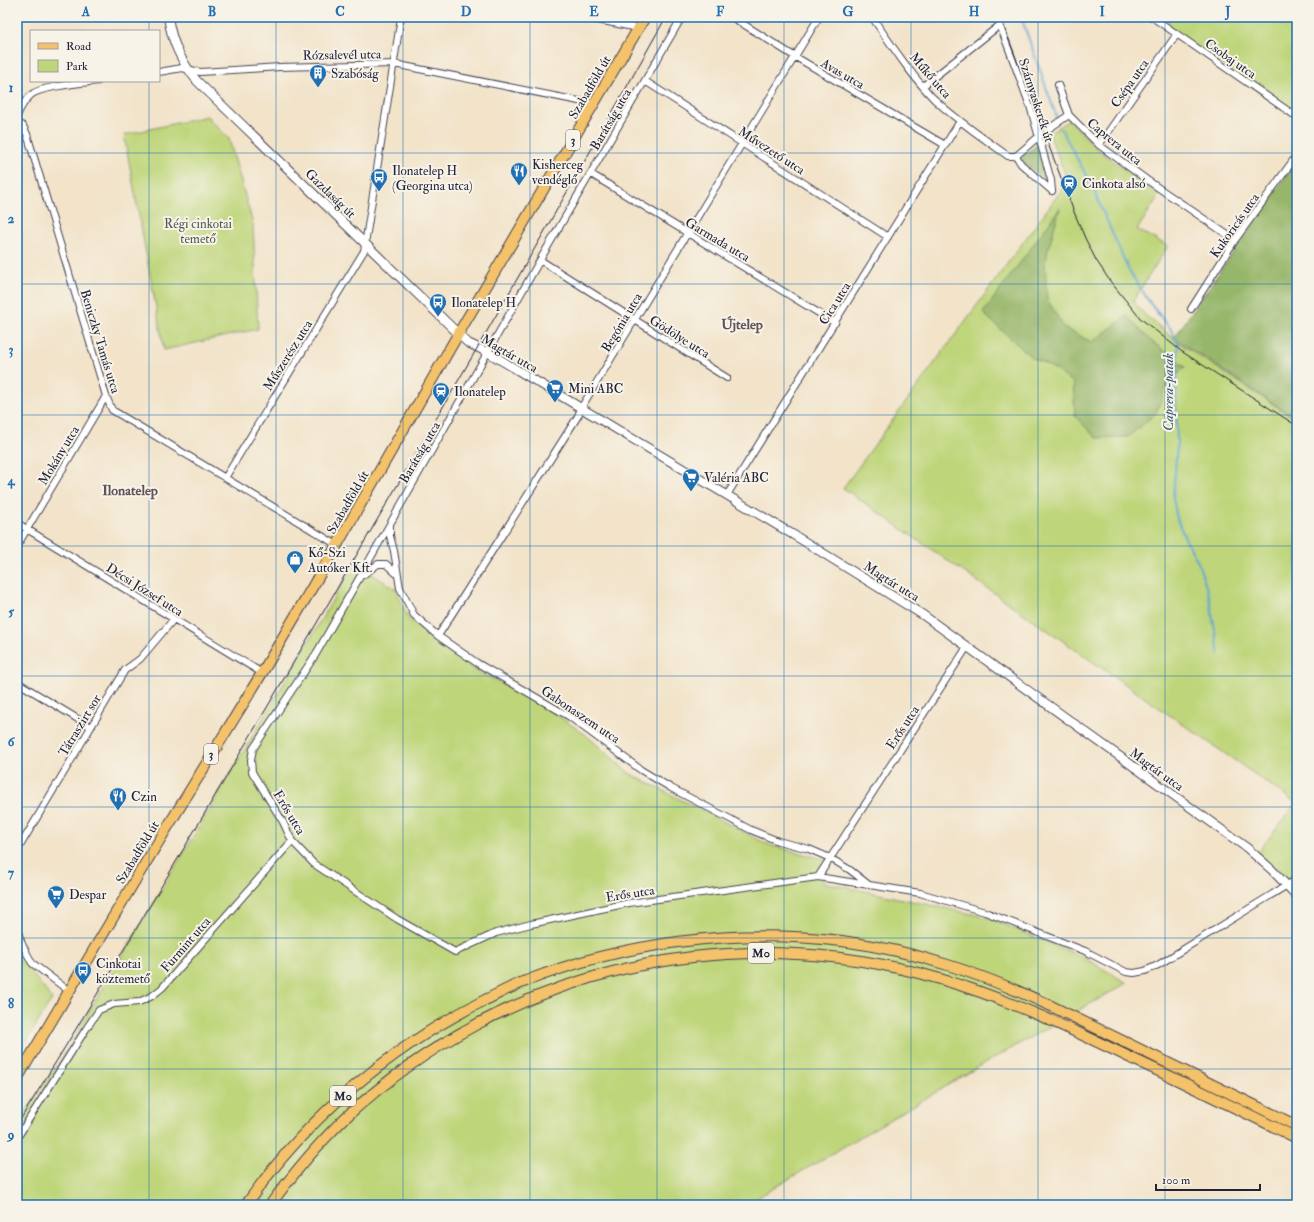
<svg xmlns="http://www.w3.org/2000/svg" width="1314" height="1222" font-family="'IM FELL Double Pica',serif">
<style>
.green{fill:#bed579;stroke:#707c5a}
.forest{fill:#96b669;stroke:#5c6c52}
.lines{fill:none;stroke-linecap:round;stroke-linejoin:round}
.stream{stroke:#5aa3d1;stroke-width:2}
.minor-casing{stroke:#413f50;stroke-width:8}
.tertiary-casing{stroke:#413f50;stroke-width:10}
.primary-casing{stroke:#413f50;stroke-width:12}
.trunk-casing{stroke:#413f50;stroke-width:12}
.minor{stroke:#fff;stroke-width:6}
.tertiary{stroke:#fff;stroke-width:8}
.primary{stroke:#f3c26a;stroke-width:10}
.trunk{stroke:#f3c26a;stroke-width:10}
.tram{stroke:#22223b;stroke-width:1}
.grid{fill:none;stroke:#1f6fb2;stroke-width:1;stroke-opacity:0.55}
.labels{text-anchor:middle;stroke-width:4;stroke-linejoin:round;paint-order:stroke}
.shield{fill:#f7f3e8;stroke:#62616f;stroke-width:1}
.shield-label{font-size:12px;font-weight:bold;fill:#22223b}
.street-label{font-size:13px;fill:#22223b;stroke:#f7f3e8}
.poi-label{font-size:13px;fill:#22223b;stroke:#f7f3e8;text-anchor:start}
.park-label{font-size:13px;fill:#51584e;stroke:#f7f3e8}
.neighbourhood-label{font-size:14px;font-weight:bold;fill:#625358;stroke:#f7f3e8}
.water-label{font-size:14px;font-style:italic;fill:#385677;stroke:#f7f3e8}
.neatline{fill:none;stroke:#1f6fb2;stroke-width:1.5}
.grid-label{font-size:13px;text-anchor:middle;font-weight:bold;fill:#1f6fb2}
</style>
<rect width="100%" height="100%" fill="#f7f3e8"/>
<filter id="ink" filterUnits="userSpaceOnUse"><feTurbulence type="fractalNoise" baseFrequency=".025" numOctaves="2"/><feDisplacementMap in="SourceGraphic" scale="8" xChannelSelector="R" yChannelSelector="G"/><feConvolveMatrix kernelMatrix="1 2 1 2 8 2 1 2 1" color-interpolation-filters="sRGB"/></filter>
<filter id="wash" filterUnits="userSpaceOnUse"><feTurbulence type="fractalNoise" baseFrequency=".012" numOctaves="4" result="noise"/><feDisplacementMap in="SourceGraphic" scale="16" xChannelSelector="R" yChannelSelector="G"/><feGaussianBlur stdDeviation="0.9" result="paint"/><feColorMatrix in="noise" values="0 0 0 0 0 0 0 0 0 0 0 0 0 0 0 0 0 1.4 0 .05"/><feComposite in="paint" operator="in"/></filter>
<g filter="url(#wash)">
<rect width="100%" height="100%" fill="#f2e3c9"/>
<!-- green -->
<path class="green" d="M1171 17H1297V119L1165 25Z
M207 116 229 139 253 224 258 329 164 350 124 135Z
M1069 120 1098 150 1159 195 1137 230 1168 246 1133 301 1144 314 1179 343 1297 420V883L1294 884 1256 855 1296 803 843 488 1068 181 1049 134Z
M354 563 396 589 408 618 435 640 474 669 546 707 587 736 629 773 769 845 831 861 823 882 986 917 1083 957 1127 983 980 1066 745 1205H17V1125L58 1064 289 675Z
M17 944 25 964 52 999 17 1057Z"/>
<!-- forest -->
<path class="forest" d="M1038 144 1047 180 1022 162 1023 156Z
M1297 160V419L1174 338Z
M1060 208 1045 261 1047 299 1064 328 1092 342 1127 316 1150 340 1185 367 1167 386 1156 413 1128 437 1096 438 1075 416 1073 383 1053 368 1031 357 983 313Z"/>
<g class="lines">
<!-- stream -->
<path class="stream" d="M1021 17 1057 118
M1061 129 1090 182 1129 271 1152 306 1170 328 1178 344 1176 392 1177 444 1173 498 1177 519 1185 538 1198 562 1209 596 1219 654"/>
</g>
</g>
<g filter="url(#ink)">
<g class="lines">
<!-- minor casing -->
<g class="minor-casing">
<path id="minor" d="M583 17 638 28
M682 17 540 260 316 654 253 749 251 760 252 772 283 822 292 841 314 864 397 919 455 952 496 933 531 924 629 903 818 877 967 647
M732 17 794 56 945 145
M872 17C891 44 910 74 933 98 956 120 982 137 1008 156H1016L1044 132 1069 115
M997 17 1030 106 1051 180 1052 191
M1152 17 1297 117
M159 72 182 68 200 72 280 67 394 64 594 104
M645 81 888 237
M1058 85 1069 115 1099 145 1147 180 1235 240
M923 86 1000 25
M17 116C20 109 25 100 31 95 40 86 83 83 98 81
M17 122 23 126 27 134 106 396 112 410 337 545
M1099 145 1177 34
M1016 156 1021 164 1052 191
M591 174 835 323
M540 260 727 378
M1191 309 1235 240 1297 155
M225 478 364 251 401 17
M727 495 960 121
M17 523 262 673
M390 525V536L394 551 400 588 414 615 438 636 477 663 570 717 641 770 671 788 751 830 778 841 809 849 830 858 850 870 869 885
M17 546 106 396
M363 575 378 564H386L398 575
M438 636 578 416 581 408 819 17
M17 682 91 727
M17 851 125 670 140 659 173 620
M818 877 920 893 985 912 1085 951 1126 972 1134 973 1145 971 1158 965 1297 879
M17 929 22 944 32 963 69 991
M17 1138 86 1029 99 1010 114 1004 139 1002 152 996 162 988 292 841"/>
</g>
<!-- tertiary casing -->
<g class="tertiary-casing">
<path id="tertiary" d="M168 17C172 43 181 61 197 81L468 343 489 353 802 540 923 615 1247 848 1272 870 1297 896"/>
</g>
<!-- primary casing -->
<g class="primary-casing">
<path id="primary" d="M17 1079 140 872 262 673 337 545 464 324 645 17"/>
</g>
<!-- trunk casing -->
<g class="trunk-casing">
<path id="trunk" d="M246 1205C306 1118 391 1047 485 1000 498 994 512 986 526 981 625 942 736 928 842 941 916 951 982 974 1049 1005L1297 1126
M270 1205C293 1174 317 1145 345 1118 506 969 729 916 940 979 1006 998 1069 1028 1131 1058 1187 1084 1242 1111 1297 1138"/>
</g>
<!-- minor -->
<use href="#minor" class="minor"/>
<!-- tertiary -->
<use href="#tertiary" class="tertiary"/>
<!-- primary -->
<use href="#primary" class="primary"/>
<!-- trunk -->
<use href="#trunk" class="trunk"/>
<!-- tram -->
<path class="tram" d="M1000 17 1074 212 1085 238 1096 260 1110 281 1140 318 1181 351 1297 426
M17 1125C124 953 225 778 328 604 442 409 556 214 666 17"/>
</g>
</g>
<!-- grid -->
<path class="grid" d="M149 17V31M276 17V1205M403 17V1205M530 17V1205M657 17V1205M784 17V1205M911 17V1205M1038 17V1205M1165 17V1205M149 81V1205M17 153H1297M17 284H1297M17 415H1297M17 546H1297M17 676H1297M17 807H1297M17 938H1297M17 1069H1297"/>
<!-- icons -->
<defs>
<g id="building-pin" transform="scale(0.9)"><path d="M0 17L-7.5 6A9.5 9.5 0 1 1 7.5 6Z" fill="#1f6fb2" stroke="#f7f3e8"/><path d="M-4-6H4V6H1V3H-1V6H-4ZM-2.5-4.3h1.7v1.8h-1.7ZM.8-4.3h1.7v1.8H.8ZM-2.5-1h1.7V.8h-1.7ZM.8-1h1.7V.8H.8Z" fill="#fff"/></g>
<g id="restaurant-pin" transform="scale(0.9)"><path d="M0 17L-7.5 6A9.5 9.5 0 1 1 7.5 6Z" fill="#1f6fb2" stroke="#f7f3e8"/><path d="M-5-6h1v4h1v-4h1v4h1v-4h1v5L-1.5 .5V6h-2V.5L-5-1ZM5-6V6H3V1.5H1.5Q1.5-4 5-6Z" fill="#fff"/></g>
<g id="bus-pin" transform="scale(0.9)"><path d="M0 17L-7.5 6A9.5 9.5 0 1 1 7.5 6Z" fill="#1f6fb2" stroke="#f7f3e8"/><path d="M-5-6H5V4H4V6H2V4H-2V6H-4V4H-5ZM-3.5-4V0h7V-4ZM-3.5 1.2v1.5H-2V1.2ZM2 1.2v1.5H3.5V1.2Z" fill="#fff"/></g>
<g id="station-pin" transform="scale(0.9)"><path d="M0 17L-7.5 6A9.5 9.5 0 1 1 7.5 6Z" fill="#1f6fb2" stroke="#f7f3e8"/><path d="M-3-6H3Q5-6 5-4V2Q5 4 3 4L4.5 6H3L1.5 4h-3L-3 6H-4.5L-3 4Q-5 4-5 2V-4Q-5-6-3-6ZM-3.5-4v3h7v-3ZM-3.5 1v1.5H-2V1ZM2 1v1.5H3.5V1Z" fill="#fff"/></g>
<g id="supermarket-pin" transform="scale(0.9)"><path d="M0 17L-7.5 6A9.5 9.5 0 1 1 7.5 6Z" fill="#1f6fb2" stroke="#f7f3e8"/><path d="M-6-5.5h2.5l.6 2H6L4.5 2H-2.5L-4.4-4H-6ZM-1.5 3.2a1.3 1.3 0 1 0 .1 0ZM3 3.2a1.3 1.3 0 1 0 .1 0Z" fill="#fff"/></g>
<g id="shop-pin" transform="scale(0.9)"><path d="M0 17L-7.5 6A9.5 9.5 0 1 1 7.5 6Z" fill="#1f6fb2" stroke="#f7f3e8"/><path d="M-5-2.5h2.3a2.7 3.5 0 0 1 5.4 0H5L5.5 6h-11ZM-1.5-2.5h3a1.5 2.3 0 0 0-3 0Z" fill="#fff"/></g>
</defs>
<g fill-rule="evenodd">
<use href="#building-pin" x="318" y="73"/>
<use href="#restaurant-pin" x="519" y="171"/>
<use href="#bus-pin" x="379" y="177"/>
<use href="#station-pin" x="1069" y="183"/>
<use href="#bus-pin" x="438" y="302"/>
<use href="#supermarket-pin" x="555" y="388"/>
<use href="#station-pin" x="441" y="391"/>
<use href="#supermarket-pin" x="691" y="477"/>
<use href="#shop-pin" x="295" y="559"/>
<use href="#restaurant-pin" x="118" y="796"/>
<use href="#supermarket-pin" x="56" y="894"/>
<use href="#bus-pin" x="83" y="970"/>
</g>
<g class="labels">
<!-- shield labels -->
<g class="shield">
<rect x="566" y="130" width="14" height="20" rx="3"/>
<rect x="204" y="744" width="14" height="20" rx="3"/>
<rect x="748" y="943" width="26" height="20" rx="3"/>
<rect x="330" y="1086" width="26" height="20" rx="3"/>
</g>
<g class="shield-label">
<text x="573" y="144">3</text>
<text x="211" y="758">3</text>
<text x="761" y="957">M0</text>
<text x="343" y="1100">M0</text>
</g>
<!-- street labels -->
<g class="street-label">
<text transform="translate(342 54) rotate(-1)" y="5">Rózsalevél utca</text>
<text transform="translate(1231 58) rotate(35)" y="5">Csobaj utca</text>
<text transform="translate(843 73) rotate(30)" y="5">Avas utca</text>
<text transform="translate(931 75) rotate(49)" y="5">Műkő utca</text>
<text transform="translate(1129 83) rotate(-55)" y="5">Csépa utca</text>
<text transform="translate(589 87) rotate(-60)" y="5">Szabadföld út</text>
<text transform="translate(1037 100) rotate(72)" y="5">Szárnyaskerék út</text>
<text transform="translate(610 119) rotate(-60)" y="5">Barátság utca</text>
<text transform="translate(1115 141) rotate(39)" y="5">Caprera utca</text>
<text transform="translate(772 150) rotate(33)" y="5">Művezető utca</text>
<text transform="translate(331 193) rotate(44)" y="5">Gazdaság út</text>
<text transform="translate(1234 225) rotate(-55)" y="5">Kukoricás utca</text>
<text transform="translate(718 239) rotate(31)" y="5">Garmada utca</text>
<text transform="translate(834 303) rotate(-58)" y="5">Cica utca</text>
<text transform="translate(621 322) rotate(-59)" y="5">Begónia utca</text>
<text transform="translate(680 336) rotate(32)" y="5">Gödölye utca</text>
<text transform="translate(101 341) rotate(73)" y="5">Beniczky Tamás utca</text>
<text transform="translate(510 353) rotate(30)" y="5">Magtár utca</text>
<text transform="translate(287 355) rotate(-58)" y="5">Műszerész utca</text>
<text transform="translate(419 452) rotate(-60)" y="5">Barátság utca</text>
<text transform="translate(58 455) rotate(-59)" y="5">Mokány utca</text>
<text transform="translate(347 502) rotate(-60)" y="5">Szabadföld út</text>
<text transform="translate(892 581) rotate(32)" y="5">Magtár utca</text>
<text transform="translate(145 589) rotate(32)" y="5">Décsi József utca</text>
<text transform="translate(581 714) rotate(34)" y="5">Gabonaszem utca</text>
<text transform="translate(79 725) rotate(-59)" y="5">Tátraszirt sor</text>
<text transform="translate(902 727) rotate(-57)" y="5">Erős utca</text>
<text transform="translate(1157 769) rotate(36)" y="5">Magtár utca</text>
<text transform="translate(290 812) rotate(59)" y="5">Erős utca</text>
<text transform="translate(137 852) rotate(-59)" y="5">Szabadföld út</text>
<text transform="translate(630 893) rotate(-9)" y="5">Erős utca</text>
<text transform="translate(185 944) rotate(-49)" y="5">Furmint utca</text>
</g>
<!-- poi labels -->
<g class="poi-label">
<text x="331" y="78">Szabóság</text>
<text x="532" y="169">Kisherceg<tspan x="532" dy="15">vendéglő</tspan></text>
<text x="392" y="175">Ilonatelep H<tspan x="392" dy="15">(Georgina utca)</tspan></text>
<text x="1082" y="188">Cinkota alsó</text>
<text x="451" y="307">Ilonatelep H</text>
<text x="568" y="393">Mini ABC</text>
<text x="454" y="396">Ilonatelep</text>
<text x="704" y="482">Valéria ABC</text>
<text x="308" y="557">Kő-Szi<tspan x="308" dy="15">Autóker Kft.</tspan></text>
<text x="131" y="801">Czin</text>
<text x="69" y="899">Despar</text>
<text x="96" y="968">Cinkotai<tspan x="96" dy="15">köztemető</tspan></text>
</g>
<!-- park labels -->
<g class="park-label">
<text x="198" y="228">Régi cinkotai<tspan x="198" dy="15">temető</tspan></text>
</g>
<!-- neighbourhood labels -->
<g class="neighbourhood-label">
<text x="742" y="329">Újtelep</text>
<text x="130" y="495">Ilonatelep</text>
</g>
<!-- water labels -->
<g class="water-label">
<text transform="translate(1168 392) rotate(-90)" y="5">Caprera-patak</text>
</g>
</g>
<!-- margin -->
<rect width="1314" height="1222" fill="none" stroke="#f7f3e8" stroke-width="44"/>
<!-- legend -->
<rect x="30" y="30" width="130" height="52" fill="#f7f3e8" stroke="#a29fa3"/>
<rect x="38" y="43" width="20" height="6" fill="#f3c26a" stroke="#a29fa3"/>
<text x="66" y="50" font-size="12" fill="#22223b">Road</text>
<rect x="38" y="60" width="20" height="12" fill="#bed579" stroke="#a29fa3"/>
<text x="66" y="70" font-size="12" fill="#22223b">Park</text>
<!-- scale -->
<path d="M1156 1184v6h104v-6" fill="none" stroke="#22223b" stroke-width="2"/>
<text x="1162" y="1184" font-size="12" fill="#22223b" stroke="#f7f3e8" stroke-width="3" paint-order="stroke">100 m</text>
<rect x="22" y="22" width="1270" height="1178" class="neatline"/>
<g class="grid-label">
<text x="86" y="16">A</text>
<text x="212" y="16">B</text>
<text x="340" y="16">C</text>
<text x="466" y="16">D</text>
<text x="594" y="16">E</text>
<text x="720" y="16">F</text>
<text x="848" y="16">G</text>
<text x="974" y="16">H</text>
<text x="1102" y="16">I</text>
<text x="1228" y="16">J</text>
<text x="11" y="92">1</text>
<text x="11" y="223">2</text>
<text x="11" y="354">3</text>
<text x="11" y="485">4</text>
<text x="11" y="616">5</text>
<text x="11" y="746">6</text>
<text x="11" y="877">7</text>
<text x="11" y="1008">8</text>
<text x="11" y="1139">9</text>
</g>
</svg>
